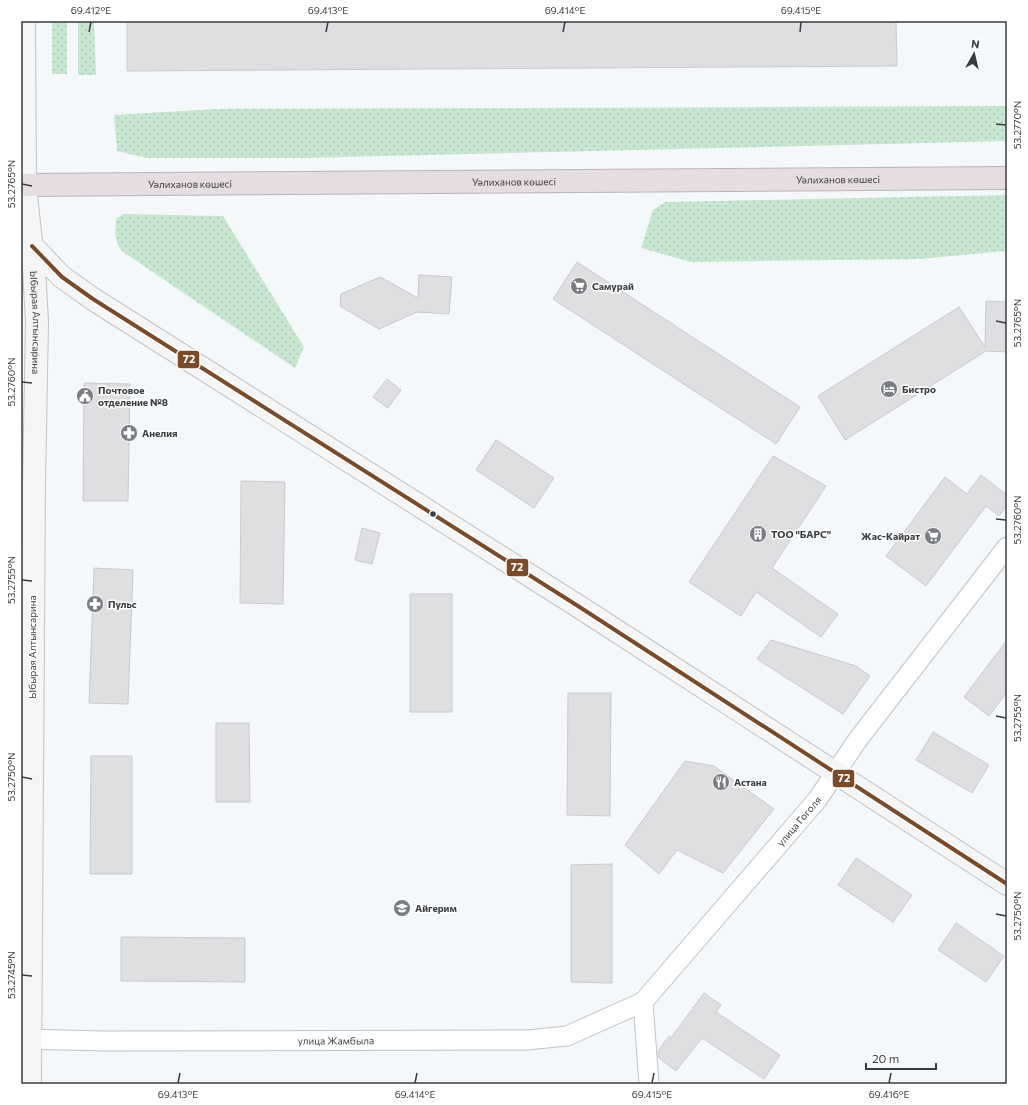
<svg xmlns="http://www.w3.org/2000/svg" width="1028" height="1105" font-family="Commissioner,sans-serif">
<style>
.grass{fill:url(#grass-dots)}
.building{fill:#dfdee0;stroke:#cbcacb}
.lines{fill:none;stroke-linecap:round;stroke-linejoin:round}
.street-casing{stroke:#c0c3c5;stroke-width:21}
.secondary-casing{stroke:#c0c3c5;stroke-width:24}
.highway-casing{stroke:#bbb4b9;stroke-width:24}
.street{stroke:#fefefe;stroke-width:19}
.secondary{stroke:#f6f5f6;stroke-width:22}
.highway{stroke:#e6dde1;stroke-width:22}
.bus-1-casing{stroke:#fff;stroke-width:7}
.bus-1{stroke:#7a4b2a;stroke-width:4}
.ticks{fill:none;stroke:#3a3d40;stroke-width:1.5}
.bus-dot{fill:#3a3d40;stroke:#fff;stroke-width:1.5}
.labels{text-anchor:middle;stroke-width:3;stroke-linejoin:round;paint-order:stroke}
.street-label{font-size:10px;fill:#3a3d40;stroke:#fff}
.poi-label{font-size:10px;font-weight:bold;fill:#3a3d40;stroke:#fff;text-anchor:start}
.line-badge{stroke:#fff;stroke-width:1.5}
.badge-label{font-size:11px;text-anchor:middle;font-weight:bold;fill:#fff}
.neatline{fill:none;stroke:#3a3d40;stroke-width:1.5}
.ticks-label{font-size:10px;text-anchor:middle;fill:#3a3d40}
</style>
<defs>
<pattern id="grass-dots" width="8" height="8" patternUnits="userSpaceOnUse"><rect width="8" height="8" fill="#c8e7d0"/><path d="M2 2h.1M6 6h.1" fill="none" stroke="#adc7b4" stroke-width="1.8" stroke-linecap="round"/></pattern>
</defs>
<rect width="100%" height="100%" fill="#f5f8fb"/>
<!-- grass -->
<path class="grass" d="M52 21H67V74H52Z
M78 21H94L96 75H78Z
M1007 106V141L306 158H146L117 151 114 115 216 109Z
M1007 195V251L919 259 691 262 641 248 653 210 665 202Z
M123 214 223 216 304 347 295 368 123 252C114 242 115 233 116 219Z"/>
<!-- building -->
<path class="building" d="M127 21H896L897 66 127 71Z
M577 262 800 407 776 444 553 299Z
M419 275 452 277 449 314 417 312 379 329 340 306 341 294 380 277 418 298Z
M986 301 1007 302V352L986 351 845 440 818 396 959 307 985 347Z
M387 379 401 390 388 408 373 397Z
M84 383 130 384 128 501H83Z
M496 440 554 478 534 508 476 470Z
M773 456 826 486 772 568 838 614 821 637 756 592 741 616 689 582Z
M981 475 1007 495V505L999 516 986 506 926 586 886 556 945 477 967 494Z
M241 481 285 482 283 604 240 603Z
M362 528 380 533 372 564 355 560Z
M94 568 133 570 128 704 89 703Z
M410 594H452V712H410Z
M771 640 856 666 870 676 843 714 757 659Z
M1007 640V692L989 716 964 697Z
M568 693H611L610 816 567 815Z
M216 723H249L250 802H216Z
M933 732 989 765 972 793 916 760Z
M91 756H132V874H90Z
M685 761 714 766 774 809 723 873 677 850 659 874 625 845Z
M856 858 912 895 893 922 838 885Z
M612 863V983L571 982V865L610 864V866Z
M956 923 1004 956 986 982 938 950Z
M121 937 245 938V982L121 981Z
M704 993 721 1005 716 1012 780 1055 764 1079 702 1038 676 1071 658 1057V1051L669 1036 671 1038Z"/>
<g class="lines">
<!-- street casing -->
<g class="street-casing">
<g id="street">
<path id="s1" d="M21 1039 105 1041 527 1040 567 1036 643 1002"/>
<path id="s2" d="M649 1084 643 1002 817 800 859 738 1007 547"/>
</g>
</g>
<!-- secondary casing -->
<g class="secondary-casing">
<g id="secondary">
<path id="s3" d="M24 21 25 186 34 269 37 322 34 483 30 1084"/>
<path d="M32 246 62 277 93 299 578 606 1007 884"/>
</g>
</g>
<!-- highway casing -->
<g class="highway-casing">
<g id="highway">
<path id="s4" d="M21 185 1007 178"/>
</g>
</g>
<!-- street -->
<use href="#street" class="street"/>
<!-- secondary -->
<use href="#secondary" class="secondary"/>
<!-- highway -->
<use href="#highway" class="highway"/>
<!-- bus-1 casing -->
<g class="bus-1-casing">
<path id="bus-1" d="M32 246 62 277 93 299 578 606 1007 884"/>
</g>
<!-- bus-1 -->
<use href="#bus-1" class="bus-1"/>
</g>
<!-- ticks -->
<path class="ticks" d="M89 32 91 22M326 32 328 22M563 32 565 22M800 32 801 22M996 124 1006 125M22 184 32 186M996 321 1006 323M22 382 32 383M996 519 1006 520M22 580 32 581M996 716 1006 718M22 777 32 779M996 914 1006 916M22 975 32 976M178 1083 180 1073M415 1083 417 1073M652 1083 654 1073M889 1083 891 1073"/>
<!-- icons -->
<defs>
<g id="supermarket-disc" transform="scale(0.9)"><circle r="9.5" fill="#7b7e81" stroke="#fff"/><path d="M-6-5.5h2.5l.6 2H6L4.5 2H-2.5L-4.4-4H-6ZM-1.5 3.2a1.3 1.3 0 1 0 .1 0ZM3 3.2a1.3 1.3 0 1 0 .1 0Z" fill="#fff"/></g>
<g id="hotel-disc" transform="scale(0.9)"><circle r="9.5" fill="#7b7e81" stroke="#fff"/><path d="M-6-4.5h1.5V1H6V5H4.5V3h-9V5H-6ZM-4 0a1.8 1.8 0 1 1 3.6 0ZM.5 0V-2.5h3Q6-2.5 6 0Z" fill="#fff"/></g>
<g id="civic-disc" transform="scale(0.9)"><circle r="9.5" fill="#7b7e81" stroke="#fff"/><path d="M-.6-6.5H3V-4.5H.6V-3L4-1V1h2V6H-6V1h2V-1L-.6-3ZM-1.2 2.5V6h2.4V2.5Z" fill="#fff"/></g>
<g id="pharmacy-disc" transform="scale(0.9)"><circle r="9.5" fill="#7b7e81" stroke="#fff"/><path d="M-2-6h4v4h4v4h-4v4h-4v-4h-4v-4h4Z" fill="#fff"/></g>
<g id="building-disc" transform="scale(0.9)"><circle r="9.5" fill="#7b7e81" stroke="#fff"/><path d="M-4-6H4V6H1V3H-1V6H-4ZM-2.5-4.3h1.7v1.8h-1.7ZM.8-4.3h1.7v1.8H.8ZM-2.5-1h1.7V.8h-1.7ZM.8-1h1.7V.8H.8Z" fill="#fff"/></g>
<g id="restaurant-disc" transform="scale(0.9)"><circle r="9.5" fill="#7b7e81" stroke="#fff"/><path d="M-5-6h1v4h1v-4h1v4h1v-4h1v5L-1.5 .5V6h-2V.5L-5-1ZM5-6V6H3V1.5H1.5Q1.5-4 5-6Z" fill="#fff"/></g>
<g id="school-disc" transform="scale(0.9)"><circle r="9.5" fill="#7b7e81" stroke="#fff"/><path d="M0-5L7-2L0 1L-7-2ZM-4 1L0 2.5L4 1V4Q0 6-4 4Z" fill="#fff"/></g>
</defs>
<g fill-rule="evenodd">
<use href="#supermarket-disc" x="579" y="286"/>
<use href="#hotel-disc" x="889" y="389"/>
<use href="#civic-disc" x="85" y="396"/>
<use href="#pharmacy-disc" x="129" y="433"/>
<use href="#building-disc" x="758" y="534"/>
<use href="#supermarket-disc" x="933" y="536"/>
<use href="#pharmacy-disc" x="95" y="604"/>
<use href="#restaurant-disc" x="721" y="782"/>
<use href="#school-disc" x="402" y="908"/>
</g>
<!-- markers -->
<circle class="bus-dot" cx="433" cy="514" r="3.5"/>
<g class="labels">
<!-- street labels -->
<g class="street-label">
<text dy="4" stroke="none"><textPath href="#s4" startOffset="817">Уәлиханов көшесі</textPath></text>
<text dy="4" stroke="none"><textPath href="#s4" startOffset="493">Уәлиханов көшесі</textPath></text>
<text dy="4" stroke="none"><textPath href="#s4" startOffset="169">Уәлиханов көшесі</textPath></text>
<text dy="4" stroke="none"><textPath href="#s3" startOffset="302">Ыбырая Алтынсарина</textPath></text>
<text transform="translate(32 647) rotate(-90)" y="4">Ыбырая Алтынсарина</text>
<text dy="4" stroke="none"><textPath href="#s2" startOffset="321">улица Гоголя</textPath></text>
<text dy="4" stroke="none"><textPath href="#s1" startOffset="315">улица Жамбыла</textPath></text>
</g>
<!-- poi labels -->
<g class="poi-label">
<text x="592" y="290">Самурай</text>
<text x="902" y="393">Бистро</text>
<text x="98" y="394">Почтовое<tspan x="98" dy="12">отделение №8</tspan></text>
<text x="142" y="437">Анелия</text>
<text x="771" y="538">ТОО "БАРС"</text>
<text x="920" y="540" text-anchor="end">Жас-Кайрат</text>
<text x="108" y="608">Пульс</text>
<text x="734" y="786">Астана</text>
<text x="415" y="912">Айгерим</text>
</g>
</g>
<g class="line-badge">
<rect x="177" y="350" width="23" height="19" rx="4" fill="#7a4b2a"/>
<rect x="506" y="558" width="23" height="19" rx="4" fill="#7a4b2a"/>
<rect x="832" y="769" width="23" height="19" rx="4" fill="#7a4b2a"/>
</g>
<g class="badge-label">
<text x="189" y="363">72</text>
<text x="517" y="571">72</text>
<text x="844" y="782">72</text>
</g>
<!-- border -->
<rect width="1028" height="1105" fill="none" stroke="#ffffff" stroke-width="44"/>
<!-- north arrow -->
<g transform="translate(974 54) rotate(8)" stroke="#ffffff" stroke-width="3" paint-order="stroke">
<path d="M0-3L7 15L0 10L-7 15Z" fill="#3a3d40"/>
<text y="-6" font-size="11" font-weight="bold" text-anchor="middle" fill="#3a3d40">N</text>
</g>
<!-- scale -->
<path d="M866 1063v6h70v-6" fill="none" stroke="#3a3d40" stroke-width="2"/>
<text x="872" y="1063" font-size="12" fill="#3a3d40" stroke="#ffffff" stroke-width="3" paint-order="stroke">20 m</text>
<rect x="22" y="22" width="984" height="1061" class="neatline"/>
<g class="ticks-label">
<text x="91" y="14">69.412°E</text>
<text x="328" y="14">69.413°E</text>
<text x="565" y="14">69.414°E</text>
<text x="801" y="14">69.415°E</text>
<text transform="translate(1017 125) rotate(-90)" y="4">53.2770°N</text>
<text transform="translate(11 184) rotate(-90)" y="4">53.2765°N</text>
<text transform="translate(1017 323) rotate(-90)" y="4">53.2765°N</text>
<text transform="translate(11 382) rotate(-90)" y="4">53.2760°N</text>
<text transform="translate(1017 520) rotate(-90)" y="4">53.2760°N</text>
<text transform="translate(11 580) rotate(-90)" y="4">53.2755°N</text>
<text transform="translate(1017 718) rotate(-90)" y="4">53.2755°N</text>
<text transform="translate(11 777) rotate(-90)" y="4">53.2750°N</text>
<text transform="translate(1017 916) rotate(-90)" y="4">53.2750°N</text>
<text transform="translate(11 975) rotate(-90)" y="4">53.2745°N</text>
<text x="178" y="1098">69.413°E</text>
<text x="415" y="1098">69.414°E</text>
<text x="652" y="1098">69.415°E</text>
<text x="889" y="1098">69.416°E</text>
</g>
</svg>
